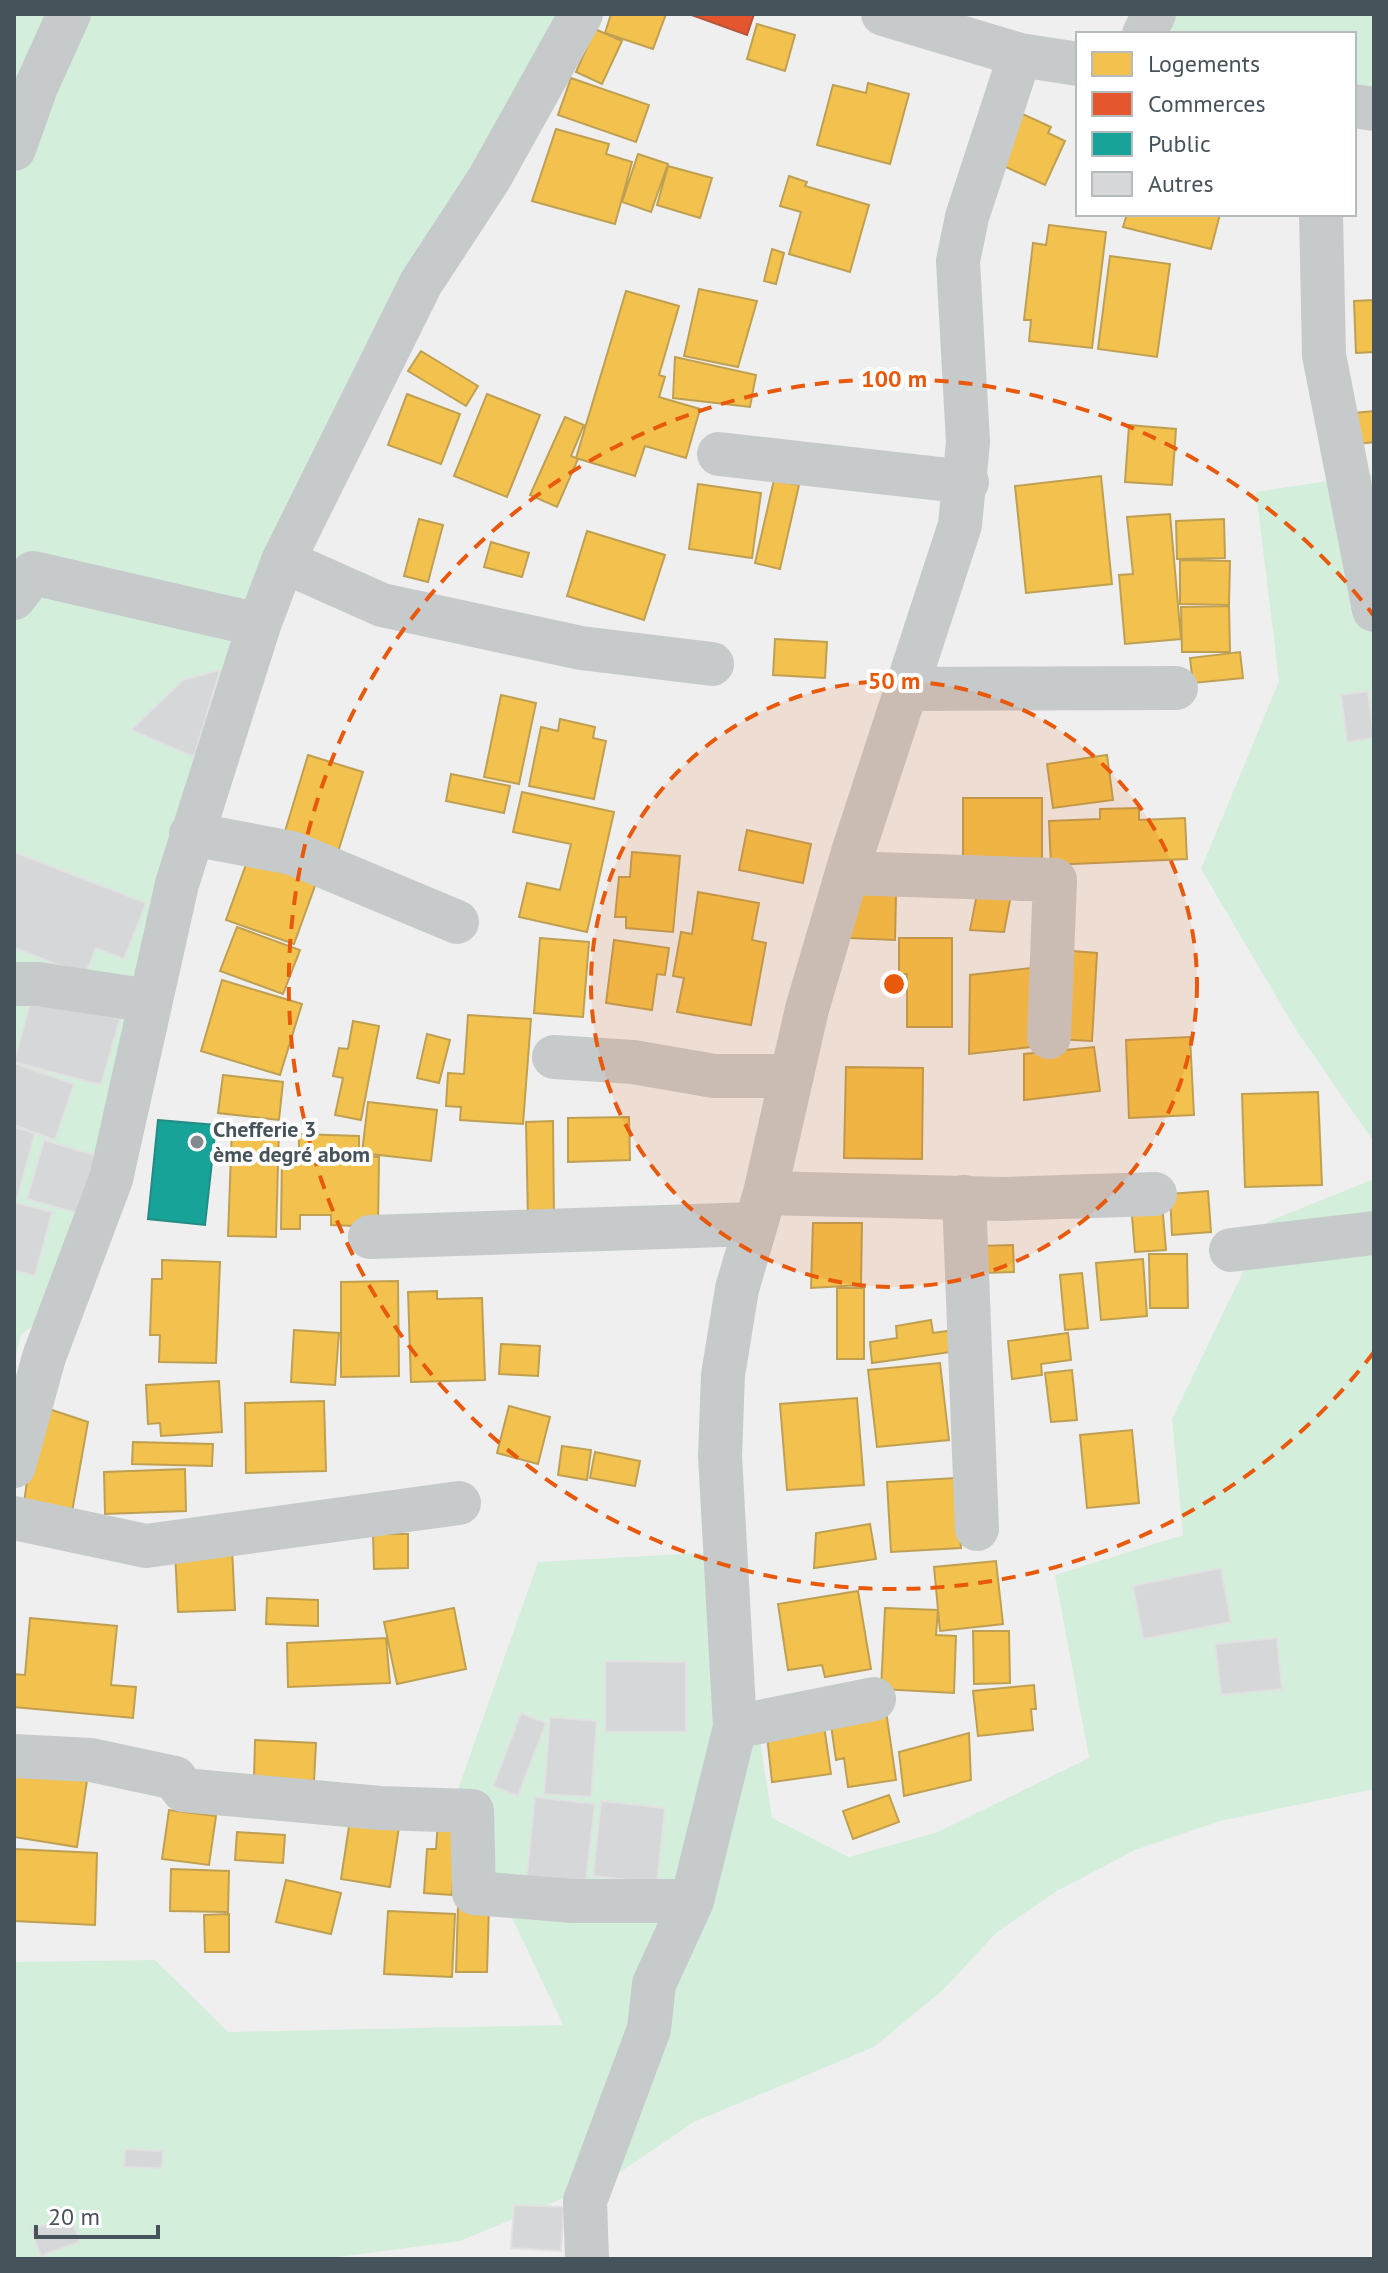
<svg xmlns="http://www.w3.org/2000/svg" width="1388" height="2273" font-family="'PT Sans',sans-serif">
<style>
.green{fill:#d4eedc}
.homes{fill:#f2c14e;stroke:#bfa052;stroke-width:2}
.shops{fill:#e4572e;stroke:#b5563c;stroke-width:2}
.public{fill:#17a398;stroke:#258b86;stroke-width:2}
.building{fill:#d6d7d8;stroke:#e1e1e2;stroke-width:2}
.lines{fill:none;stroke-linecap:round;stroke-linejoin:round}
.minor{stroke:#c7cacb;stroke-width:44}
.ring{fill:none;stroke:#e8590c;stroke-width:4;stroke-dasharray:14 10}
.poi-dot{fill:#828a8f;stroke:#fff;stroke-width:3}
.labels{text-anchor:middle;stroke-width:8;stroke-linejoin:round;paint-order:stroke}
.poi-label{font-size:22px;font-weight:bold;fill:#47535b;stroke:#fff;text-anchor:start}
.centre{fill:#e8590c;stroke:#fff;stroke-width:4}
.ring-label{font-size:24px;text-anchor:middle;font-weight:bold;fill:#e8590c;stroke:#fff;stroke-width:8;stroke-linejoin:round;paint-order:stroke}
</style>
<rect width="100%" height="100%" fill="#f0efef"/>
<!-- green -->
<path class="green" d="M14 14H588L322 468 76 1291 21 1335 14 1364Z
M1143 14H1374V106H1354V34H1137Z
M1374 474V1142L1296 1030 1201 869 1279 681 1256 492Z
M1374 1179V1789L1220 1821 1135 1850 1057 1891 997 1932 943 1990 874 2047 694 2122 610 2179 460 2241 323 2259H14V1962L155 1960 228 2032 563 2025 455 1798 538 1562 720 1552 751 1682 772 1818 849 1857 938 1832 1089 1758 1055 1575 1183 1535 1172 1419 1267 1222Z"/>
<!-- homes -->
<path class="homes" d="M611 14H666L653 49 605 33Z
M757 24 795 35 785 71 747 59Z
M595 29 622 41 602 84 576 72Z
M571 78 649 105 636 142 558 115Z
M868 83 909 94 890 164 817 145 833 85 866 93Z
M1018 112 1051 127 1048 133 1065 141 1045 185 995 162Z
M556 129 609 144 606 154 632 162 615 224 532 201Z
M638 154 668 164 651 212 622 202Z
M668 166 712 178 700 218 657 205Z
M789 176 807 182 805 186 869 205 850 272 789 254 801 212 780 206Z
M1127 214H1220L1211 249 1123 227Z
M1049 225 1106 232 1092 348 1029 341 1031 320H1024L1033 243 1046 245Z
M772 249 784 253 776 284 764 281Z
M1110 256 1170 264 1157 357 1098 349Z
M699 289 757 301 738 367 684 356Z
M626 291 679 306 659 375 665 377 659 397 700 409 686 458 645 446 635 476 576 458Z
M1374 300V352L1356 353 1354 301Z
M421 351 478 386 466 406 408 371Z
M675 357 756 375 750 407 673 398Z
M407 394 460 414 441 464 388 445Z
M487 394 540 415 507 497 454 476Z
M1374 411V442L1358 444 1354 413Z
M565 417 584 425 571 456 578 459 557 507 530 495Z
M1129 425 1176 429 1172 485 1125 482Z
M1101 476 1112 584 1026 593 1015 486Z
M774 480 799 485 780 569 755 563Z
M698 484 761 493 752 558 689 549Z
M1170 514 1181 639 1125 644 1119 575 1133 574 1127 517Z
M419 519 443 525 428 582 404 576Z
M1224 519 1225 558 1177 559 1176 521Z
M587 531 665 555 644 620 567 596Z
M491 542 529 553 522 577 484 567Z
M1180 560 1230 561 1229 605 1180 604Z
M1229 606 1230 652H1182L1181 607Z
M775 639 827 642 825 678 773 675Z
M1240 652 1243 678 1193 683 1190 658Z
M501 695 536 703 519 784 484 777Z
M560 719 595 727 593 738 606 741 594 799 529 786 541 727 558 731Z
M308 755 363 772 337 855 283 838Z
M1107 755 1113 800 1053 808 1047 764Z
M451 774 510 786 504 813 446 801Z
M522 792 614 812 587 932 519 917 527 883 560 890 571 844 513 832Z
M963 798H1042V865H963Z
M1139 808V820L1185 818 1187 859 1051 865 1049 821 1100 819V809Z
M747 830 811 844 803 883 739 870Z
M632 852 680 856 673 932 626 928V917H615L619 877H630Z
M248 859 316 883 294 944 226 920Z
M698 892 759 903 752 940 766 943 751 1025 677 1012 684 978 673 976 681 932 692 934Z
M851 893 896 895 895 940 850 938Z
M977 894 1011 895 1004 932 970 930Z
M237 927 300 950 283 994 220 971Z
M540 938 589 942 583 1017 534 1013Z
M899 938H952V1027H907V974H899Z
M614 940 669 948 665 975 657 974 652 1010 606 1003Z
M1059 950 1097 953 1092 1041 1054 1039Z
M1039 967V1046L969 1054 970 975Z
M222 980 302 1004 280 1075 201 1051Z
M468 1015 531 1019 523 1124 460 1120 461 1107 446 1106 448 1073 464 1074Z
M353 1021 379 1026 361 1120 335 1115 343 1078 333 1076 339 1048 348 1049Z
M427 1034 450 1040 439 1083 417 1078Z
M1190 1037 1194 1115 1129 1118 1126 1040Z
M1094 1047 1100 1091 1024 1100V1054Z
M846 1067 923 1068 922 1159 844 1158Z
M223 1075 283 1082 279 1120 218 1113Z
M1318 1092 1322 1185 1245 1187 1242 1094Z
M368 1102 437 1110 431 1161 362 1153Z
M629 1117 630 1160 568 1162V1118Z
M553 1121 554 1221H528L526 1122Z
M232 1127 279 1128 276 1237 228 1236Z
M299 1134 359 1136V1156L379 1157 378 1227 331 1225V1215H300V1229H281L282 1156H299Z
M1208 1191 1211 1232 1172 1235 1170 1194Z
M1162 1203 1166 1250 1135 1252 1131 1205Z
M813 1223H862L861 1285 811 1288Z
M1013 1245 1014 1272 981 1273 980 1246Z
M1149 1254H1187L1188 1308H1150Z
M1143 1259 1147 1316 1101 1320 1096 1263Z
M162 1260 220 1262 216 1363 159 1362 160 1335H150L152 1279H162Z
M1082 1273 1088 1328 1065 1330 1060 1275Z
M398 1281 399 1376 341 1377V1282Z
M837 1288H864V1359H837Z
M437 1291V1299L482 1298 485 1380 411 1382 408 1292Z
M931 1320 933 1333 955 1330 958 1351 872 1363 870 1342 897 1338 896 1326Z
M294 1330 339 1333 335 1385 291 1382Z
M1068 1333 1071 1360 1041 1364 1042 1375 1012 1379 1008 1341Z
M501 1344 540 1346 538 1376 499 1374Z
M940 1363 949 1440 877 1447 868 1370Z
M1072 1370 1077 1420 1051 1422 1045 1373Z
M219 1381 222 1432 161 1436 160 1423 148 1424 146 1385Z
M857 1398 864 1485 787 1490 780 1404Z
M324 1401 326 1471 246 1473 245 1403Z
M37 1405 88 1422 70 1523 23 1511Z
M509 1406 550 1417 538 1464 497 1453Z
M1132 1430 1139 1503 1087 1508 1080 1435Z
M133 1442 213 1444 212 1466 132 1464Z
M562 1446 591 1450 587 1480 558 1475Z
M595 1452 640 1461 635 1486 590 1478Z
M185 1469 186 1511 105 1514 104 1472Z
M956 1478 961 1548 891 1552 887 1482Z
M870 1524 876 1559 814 1568 816 1533Z
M373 1534H408V1568L374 1569Z
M232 1548 235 1610 178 1612 175 1551Z
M996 1561 1003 1624 940 1631 934 1567Z
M858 1591 871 1669 825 1677 822 1665 788 1670 778 1604Z
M267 1598 318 1600V1626L266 1624Z
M454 1608 466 1669 397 1684 384 1622Z
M885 1608 938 1610 936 1635 956 1636 954 1693 881 1689Z
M30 1618 117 1626 111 1685 136 1687 133 1718 14 1707V1674L25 1675Z
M973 1631H1009L1010 1683 974 1684Z
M386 1638 390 1683 288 1687 287 1643Z
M1034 1685 1036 1709H1031L1033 1730 978 1736 973 1691Z
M886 1711 896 1780 848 1787 844 1758 836 1760 830 1718Z
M823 1719 831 1774 772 1782 766 1726Z
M969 1733 971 1780 904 1796 899 1752Z
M255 1740 316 1743 314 1781 254 1778Z
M14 1762 88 1774 77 1847 14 1837Z
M889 1795 899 1822 853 1839 843 1811Z
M169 1810 216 1816 209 1865 162 1859Z
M350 1820 399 1827 390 1887 341 1879Z
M438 1821 457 1823 452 1895 424 1893 427 1849H436Z
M237 1832 285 1835 283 1863 235 1860Z
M14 1849 97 1853 95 1925 14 1921Z
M171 1869 229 1871 228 1912 170 1911Z
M286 1880 341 1893 331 1934 276 1922Z
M458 1906H489L487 1972H456Z
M388 1911 455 1914 452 1977 384 1974Z
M229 1914V1952H205L204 1915Z"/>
<!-- shops -->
<path class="shops" d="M689 14H754L747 35Z"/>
<!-- public -->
<path class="public" d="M158 1120 216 1125 205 1225 148 1219Z"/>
<!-- building -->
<path class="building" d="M220 670 194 757 131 730 183 680Z
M1368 691 1374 738 1347 742 1341 695Z
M14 852 146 903 124 959 96 948 85 975 14 948Z
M32 996 120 1019 101 1085 14 1062Z
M14 1063 74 1084 55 1140 14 1125Z
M14 1127 35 1133 17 1199 14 1198Z
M44 1140 97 1156 80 1214 27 1199Z
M14 1202 52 1212 35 1276 14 1270Z
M1221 1568 1231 1622 1143 1639 1133 1586Z
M1277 1638 1282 1689 1221 1695 1215 1644Z
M605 1661 686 1662V1732H605Z
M521 1713 546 1723 518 1796 493 1786Z
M550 1717 597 1721 591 1797 544 1794Z
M535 1797 595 1804 585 1889 526 1883Z
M601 1801 665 1808 657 1883 593 1876Z
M125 2149 163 2151 162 2168 124 2167Z
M514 2205 564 2207 561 2251 511 2248Z
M70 2215 80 2242 41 2256 31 2230Z"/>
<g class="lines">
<!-- minor -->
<path class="minor" d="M883 14 1020 55 1078 64
M1144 34 1154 14
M1354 106 1374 109
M14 149 36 87 69 14
M1321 214 1324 355 1374 610
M719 454 967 482
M283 561 382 605 581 648 712 664
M14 598 33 573 259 625
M908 689 1176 688
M191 834 292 853 457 922
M847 873 1055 880 1049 1037
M14 984H38L150 1001
M554 1057 633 1062 714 1076H792
M765 1193 1004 1199 1155 1194
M964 1197 977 1529
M370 1237 753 1224
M1231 1250 1374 1233
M14 1466 44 1357 111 1179 177 884 259 625 283 561 421 283 489 179 581 14
M14 1518 146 1546 459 1503
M735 1727 874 1699
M14 1756 91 1760 175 1778 183 1790 380 1808 472 1811 474 1893 573 1901H692
M587 2259 585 2201 649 2029 654 1984 692 1901 735 1727 720 1456 723 1375 737 1289 765 1193 807 1009 854 849 960 525 968 442 958 261 967 217 1020 55"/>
</g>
<!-- distance rings -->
<circle cx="894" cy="984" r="303" fill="#e8590c" fill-opacity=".12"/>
<g class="ring">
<circle cx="894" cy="984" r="303"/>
<path d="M1374 1352A605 605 0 1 1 1374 616"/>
</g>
<!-- markers -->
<circle class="poi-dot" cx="197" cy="1142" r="8"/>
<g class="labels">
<!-- poi labels -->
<g class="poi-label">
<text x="213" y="1137">Chefferie 3<tspan x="213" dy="25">ème degré abom</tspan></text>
</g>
</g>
<circle cx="894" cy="984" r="12" class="centre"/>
<g class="ring-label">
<text x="894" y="387">100 m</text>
<text x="894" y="689">50 m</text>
</g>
<!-- border -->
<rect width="1388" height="2273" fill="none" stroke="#47535b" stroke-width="32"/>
<!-- legend -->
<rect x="1076" y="32" width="280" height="184" fill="#ffffff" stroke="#b5babd" stroke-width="2"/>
<rect x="1092" y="52" width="40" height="24" fill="#f2c14e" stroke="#b5babd" stroke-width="2"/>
<text x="1148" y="72" font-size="24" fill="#47535b">Logements</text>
<rect x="1092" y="92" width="40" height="24" fill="#e4572e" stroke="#b5babd" stroke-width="2"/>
<text x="1148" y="112" font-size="24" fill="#47535b">Commerces</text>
<rect x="1092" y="132" width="40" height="24" fill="#17a398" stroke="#b5babd" stroke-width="2"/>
<text x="1148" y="152" font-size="24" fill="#47535b">Public</text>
<rect x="1092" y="172" width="40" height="24" fill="#d6d7d8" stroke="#b5babd" stroke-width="2"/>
<text x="1148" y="192" font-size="24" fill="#47535b">Autres</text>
<!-- scale -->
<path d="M36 2225v12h122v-12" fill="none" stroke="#47535b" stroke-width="4"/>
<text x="48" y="2225" font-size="24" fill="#47535b" stroke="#ffffff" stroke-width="6" paint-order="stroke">20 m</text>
</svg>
